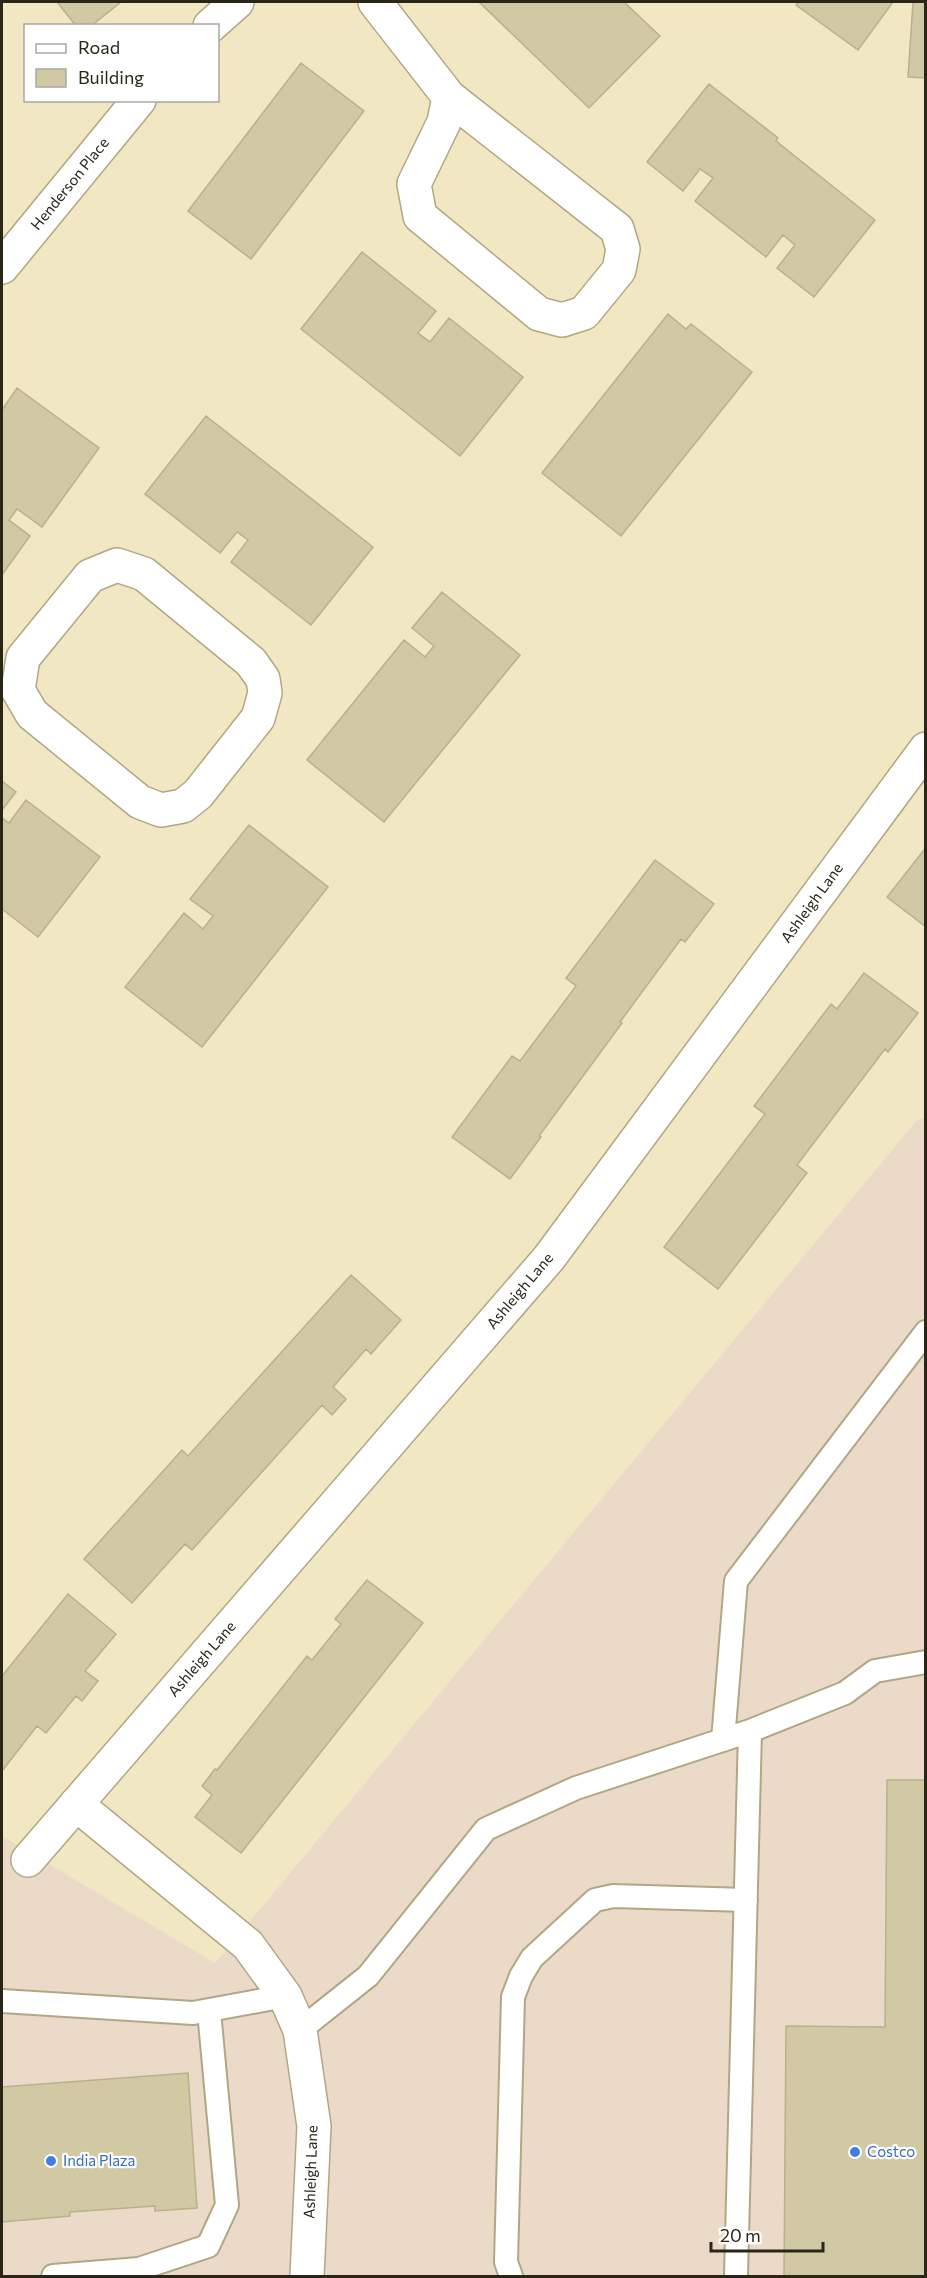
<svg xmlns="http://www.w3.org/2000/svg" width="927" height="2278" font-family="Commissioner,sans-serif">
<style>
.commercial{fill:#ecdac9}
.building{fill:#d1c8a4;stroke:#b9b08c;stroke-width:1.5}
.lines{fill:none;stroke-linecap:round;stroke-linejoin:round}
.service-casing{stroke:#b0a784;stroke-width:26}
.minor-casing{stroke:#b0a784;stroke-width:36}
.service{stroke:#fff;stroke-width:22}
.minor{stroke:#fff;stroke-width:33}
.shop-dot{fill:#3f7fe0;stroke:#fff;stroke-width:2}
.labels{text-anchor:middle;stroke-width:4.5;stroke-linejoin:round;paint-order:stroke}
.street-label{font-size:15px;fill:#292618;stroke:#fff}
.shop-label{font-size:15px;fill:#366cbe;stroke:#fff;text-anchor:start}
</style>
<rect width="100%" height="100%" fill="#f1e8c3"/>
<!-- commercial -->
<path class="commercial" d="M918 1119H925V2276H2V1836L215 1963Z"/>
<!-- building -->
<path class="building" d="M57 2H121L91 26H76Z
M479 2H624L660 36 589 108Z
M798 2H893L858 50 796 5Z
M913 2H926V78L908 77Z
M301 63 364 111 251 259 188 211Z
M709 84 778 138 776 141 875 220 814 297 777 268 795 245 783 235 766 257 695 201 713 178 700 169 683 191 647 162Z
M362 252 436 311 418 333 430 342 449 318 523 377 460 456 301 329Z
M668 314 686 329 691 324 752 372 621 536 542 473Z
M17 388 99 448 42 527 17 509 9 520 30 536 2 575V410Z
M206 416 373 547 311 625 231 562 248 540 237 532 220 553 145 494Z
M442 592 520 655 384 822 307 760 404 640 425 657 434 646 412 628Z
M2 781 16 792 2 810Z
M26 800 100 857 38 937 2 909V818L9 823Z
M249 825 328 887 202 1047 125 987 184 913 203 929 213 916 190 899Z
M924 850 926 851V927L887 897Z
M655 860 714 904 685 942 681 939 620 1022 622 1023 539 1136 541 1137 510 1179 452 1137 512 1056 520 1061 576 986 566 978Z
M864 973 918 1013 888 1052 885 1049 797 1165 807 1173 718 1289 664 1247 765 1114 754 1106 831 1004 837 1009Z
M351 1275 401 1320 371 1354 366 1349 333 1387 346 1399 332 1415 322 1405 192 1550 185 1544 132 1603 84 1559 182 1450 188 1456Z
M367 1580 423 1623 241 1853 195 1817 212 1795 202 1786 215 1769 217 1770 307 1656 312 1660 341 1624 335 1619Z
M68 1594 116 1634 85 1671 98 1681 82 1701 76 1696 46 1733 37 1726 2 1771V1676Z
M887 1780H926V2276H784L786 2026 885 2027Z
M188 2073 197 2208 155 2211V2206L70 2212V2216L2 2222V2087Z"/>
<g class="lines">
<!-- service casing -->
<g class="service-casing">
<path id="service" d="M723 1740 736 1581 926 1332
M2 2001 193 2013 285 1996
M300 2030 368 1976 486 1829 576 1788 750 1731 845 1693 875 1671 926 1662
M53 2276 139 2269 208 2246 227 2205 209 2011
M511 2276 506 2262 513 1997 521 1976 532 1958 595 1900 613 1896 746 1900
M736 2276 750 1731"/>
</g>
<!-- minor casing -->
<g class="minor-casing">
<path id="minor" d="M375 2 449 97
M210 26 237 2
M449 97 617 229 623 249 619 270 584 313 562 320 539 314 420 216 414 184 444 122Z
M2 267 139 100
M117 565 144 574 251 662 263 679 265 693 258 718 198 794 183 806 161 810 140 802 32 714 18 690 23 658 90 576Z
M76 1804 248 1945 285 1996 300 2030 314 2126 307 2276
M28 1860 549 1258 926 749"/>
</g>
<!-- service -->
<use href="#service" class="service"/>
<!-- minor -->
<use href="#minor" class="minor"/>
</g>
<!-- markers -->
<g class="shop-dot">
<circle cx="855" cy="2152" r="6"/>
<circle cx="51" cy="2161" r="6"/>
</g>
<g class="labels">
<!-- street labels -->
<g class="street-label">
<text transform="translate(70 184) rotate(-51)" y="5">Henderson Place</text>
<text transform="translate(812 903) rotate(-54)" y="5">Ashleigh Lane</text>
<text transform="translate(520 1291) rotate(-50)" y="5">Ashleigh Lane</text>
<text transform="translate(202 1659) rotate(-49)" y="5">Ashleigh Lane</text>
<text transform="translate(311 2172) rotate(-88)" y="5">Ashleigh Lane</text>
</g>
<!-- shop labels -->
<g class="shop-label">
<text x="867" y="2157">Costco</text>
<text x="63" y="2166">India Plaza</text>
</g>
</g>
<!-- border -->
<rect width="927" height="2278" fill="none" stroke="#292618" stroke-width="6"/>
<!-- legend -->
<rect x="24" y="24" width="195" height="78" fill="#ffffff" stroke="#a9a8a3" stroke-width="1.5"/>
<rect x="36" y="44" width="30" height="9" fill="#ffffff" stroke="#a9a8a3" stroke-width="1.5"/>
<text x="78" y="54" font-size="18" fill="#292618">Road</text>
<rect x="36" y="69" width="30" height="18" fill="#d1c8a4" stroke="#a9a8a3" stroke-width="1.5"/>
<text x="78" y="84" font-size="18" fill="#292618">Building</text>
<!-- scale -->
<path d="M711 2242v9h112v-9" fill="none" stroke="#292618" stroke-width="3"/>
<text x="720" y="2242" font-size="18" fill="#292618" stroke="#ffffff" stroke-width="4.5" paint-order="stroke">20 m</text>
</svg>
